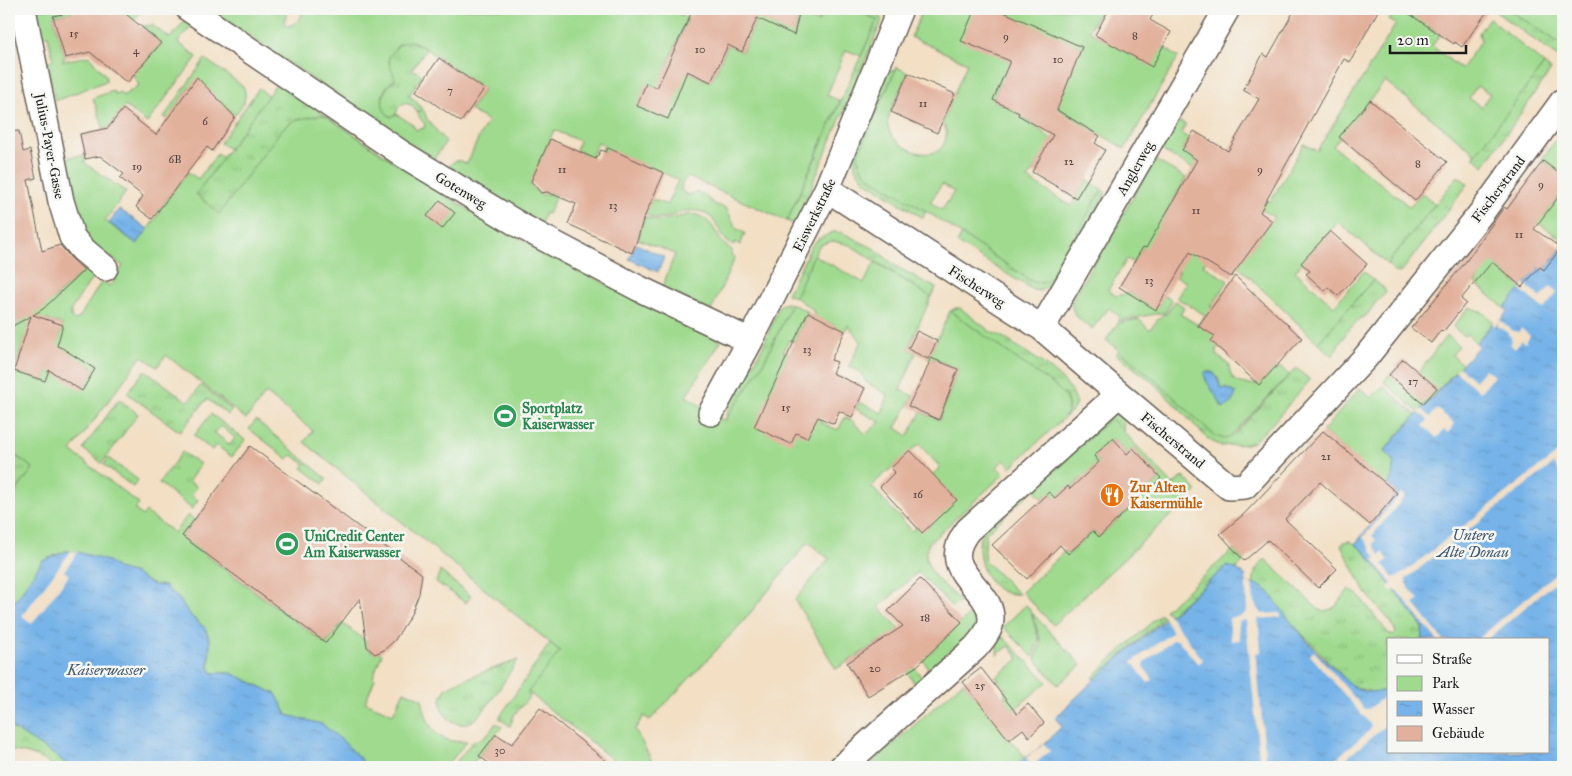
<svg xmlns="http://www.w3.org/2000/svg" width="1572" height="776" font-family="'IM FELL Great Primer',serif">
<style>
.grass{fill:url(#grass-tufts);stroke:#5e7b55;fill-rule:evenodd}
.green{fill:#9fda8e;stroke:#5e7b55;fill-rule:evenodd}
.water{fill:url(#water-ripples);stroke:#496882}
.pier{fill:#f2dfc4}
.building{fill:#e2b19c}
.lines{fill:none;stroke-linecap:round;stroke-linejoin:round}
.street-casing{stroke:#676057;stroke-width:28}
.street{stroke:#fff;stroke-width:25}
.labels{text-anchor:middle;stroke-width:5;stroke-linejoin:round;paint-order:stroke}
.number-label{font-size:11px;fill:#4e413c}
.street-label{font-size:14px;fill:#1c1c1c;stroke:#f6f6f2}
.leisure-label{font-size:14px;font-weight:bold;fill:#27864d;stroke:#f6f6f2;text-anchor:start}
.food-label{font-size:14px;font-weight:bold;fill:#c56008;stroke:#f6f6f2;text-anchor:start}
.water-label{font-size:15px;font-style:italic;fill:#40586e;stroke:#f6f6f2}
</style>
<defs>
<pattern id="grass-tufts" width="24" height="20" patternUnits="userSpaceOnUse" patternTransform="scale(1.25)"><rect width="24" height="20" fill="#9fda8e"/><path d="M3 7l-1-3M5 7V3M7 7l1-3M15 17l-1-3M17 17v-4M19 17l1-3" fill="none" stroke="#88ba7a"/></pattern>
<pattern id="water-ripples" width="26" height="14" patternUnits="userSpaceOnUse" patternTransform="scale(1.25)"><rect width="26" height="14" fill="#76b3e8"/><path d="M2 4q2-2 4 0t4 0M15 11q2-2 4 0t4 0" fill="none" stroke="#6699c6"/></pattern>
</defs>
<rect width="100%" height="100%" fill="#f6f6f2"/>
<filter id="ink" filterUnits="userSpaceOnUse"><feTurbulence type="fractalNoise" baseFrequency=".02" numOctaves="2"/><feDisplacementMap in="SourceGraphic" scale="10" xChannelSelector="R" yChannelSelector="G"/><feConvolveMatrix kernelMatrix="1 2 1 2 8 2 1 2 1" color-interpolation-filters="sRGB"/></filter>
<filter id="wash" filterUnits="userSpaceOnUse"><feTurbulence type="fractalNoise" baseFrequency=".0096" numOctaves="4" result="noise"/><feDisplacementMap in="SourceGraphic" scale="20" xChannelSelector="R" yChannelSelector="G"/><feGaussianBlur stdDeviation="1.12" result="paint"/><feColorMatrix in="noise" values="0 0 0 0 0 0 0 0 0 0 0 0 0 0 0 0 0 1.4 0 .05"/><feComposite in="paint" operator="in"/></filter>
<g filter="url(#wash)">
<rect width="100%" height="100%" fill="#f2dfc4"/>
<!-- grass -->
<path class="grass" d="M853 9 875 10 881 17V23L795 225 787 221 877 20Z
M1492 9H1508L1559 43 1563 34V51L1559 58Z
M411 41 426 49 412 69 422 75 409 96 415 100 421 108 420 111 417 112 412 105 404 103 398 108 396 114 392 117C376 112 382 88 394 81 394 71 390 70 389 62 387 50 401 42 411 41Z
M1544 64 1551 70 1484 166 1473 157Z
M888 70 895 71 858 153V162L866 174 926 211 923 218 865 181 855 168 854 152Z
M277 83 433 187 219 214 196 194Z
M1458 176 1468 184 1402 271 1399 273 1395 272 1387 264Z
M1102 189 1106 193 1053 283 1040 291 1033 290 957 243 962 234 1033 282 1043 283Z
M833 232 843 233 875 249 897 267 936 288 931 297 850 245 833 241 822 244 818 247 795 297 787 294 811 247 817 240Z
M1373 280 1383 287 1386 293 1376 302 1367 315 1359 319 1347 332 1332 356 1318 343Z
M786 303 792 304 762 366 725 421 731 401 752 367 765 342 778 308 780 305Z
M956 308H960L991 332 1001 336C1017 347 1082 383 1075 406 1073 411 1068 415 1064 418 1070 410 1069 404 1065 395L950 311Z
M1119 350 1154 379 1218 437 1233 436 1296 368 1310 380 1271 425 1253 442 1247 444 1220 446 1208 439 1156 385 1116 354Z
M145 370 188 402 201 385 232 410 228 415 207 399 180 432 127 393Z
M119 399 138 414 102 463 83 449Z
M211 414 245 440 232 457 216 445 212 450 194 436ZM221 426 235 438 230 445 215 433Z
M1111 414 1121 416 1124 421 1123 432 1111 419 986 533 984 560 1019 594C1015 594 1011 594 1007 593 986 588 976 559 980 539 980 536 983 532 985 528Z
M256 420 327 479 323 484 302 468 305 464 292 455 288 459 249 429Z
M9 451 33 468 9 501V484L14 467 9 457Z
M182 452 200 464 189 481 197 487 191 495 198 500 192 509 159 483Z
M108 458 138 480 133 487 104 465Z
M1350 541 1355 544 1365 552 1422 626 1423 640H1388V688C1378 696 1362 690 1351 685L1254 584C1253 572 1257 567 1265 559L1318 609 1324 612 1335 607 1349 589 1360 597 1388 633 1394 635 1396 632 1391 622 1366 593 1341 545 1344 542Z
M1234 549 1244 561 1236 569 1227 566 1169 615 1165 610Z
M440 571 471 596 466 603 436 582Z
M1160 614 1164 618 1094 680V676C1115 654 1139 636 1160 614Z
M550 643 561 651 529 692 531 695 514 715 510 726 499 718Z
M518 660C508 674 485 715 471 722 452 732 431 706 446 689 454 681 504 665 518 660Z
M496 723 502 727 470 767H452L473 741C484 740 491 731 496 723Z
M9 726 58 757 70 767H54L46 761 29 754 9 750Z"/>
<!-- green -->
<path class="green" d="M36 9H70L72 12 53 16 65 58H63V61L89 56 106 76V81L55 101 47 61 53 60 48 35 42 36Z
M115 9H143L129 26 96 29Z
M221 9H288L284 22 287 26C295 26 303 16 303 9H674L673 11 688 18 668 63 711 82 728 45 742 52 761 9H778L771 24 794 34 799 14 818 22 823 9H853L877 20 861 56 846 50 827 95 840 101 787 221 688 177 682 183 681 190 687 195C704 190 702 194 713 203 716 206 722 206 726 208L737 229 745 233 740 245 735 242 733 246C718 238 719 217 702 212 684 206 672 220 656 218 652 218 649 215 645 214L652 199 667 205 678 180 664 173 608 153 602 150 604 145 598 142 590 160 588 156 576 150 579 141 554 130 530 185 540 195 551 193 556 196 548 214 545 213 541 223 448 168C454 159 458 159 467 164L478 139 488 121 470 110 484 89 417 43 411 41 399 44 389 57V63L395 79C392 82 388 84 386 88 380 97 381 113 392 117L396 114 412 124 416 130 424 128 425 124 420 118 417 112 420 111 421 108 424 111 427 119 446 142 434 159 281 58 220 16 217 13Z
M923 9H1101L1089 30 1100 38 1163 47 1178 57 1125 149 1030 92 1016 113 1052 139 1028 179 1071 206 1087 180 1102 189 1050 279 1043 283 1033 282 926 211 872 179C863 172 858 165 858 153L897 67 908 73C902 86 891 106 888 120 882 144 940 172 946 137 947 132 946 127 942 123L967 63 911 37ZM1000 83H1001L1013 110 993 100ZM942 184 954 192 942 210 930 202Z
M1397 9H1439L1428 26 1440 35 1432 46 1461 69 1481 41 1479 33 1489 18 1544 64 1476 154 1385 81 1333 146 1410 207 1422 193 1435 204 1387 264 1338 222 1295 271 1334 306 1364 271 1373 280 1318 343 1238 266 1274 217 1161 150 1179 121 1186 125 1181 133 1189 139 1182 150 1270 202 1304 144 1317 151 1396 24 1389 20ZM1477 86 1490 94 1481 107 1469 98Z
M1508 9H1563V34L1559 43Z
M186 20 192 25 178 42 197 57 147 123 125 106 108 128 104 129 93 98 113 91 115 94 120 92 123 96 139 85 133 76 161 43 142 28 144 26 152 25 170 38Z
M205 59 243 86C249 99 242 106 234 116L230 113 231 111 201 89 197 92 190 87 173 111 175 124 164 117Z
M259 88 268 96 229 149 220 143Z
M321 115 326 116C370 145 412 175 456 202 542 253 631 298 721 341L686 396 725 421 762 366 792 304 808 312 794 342 789 340 783 351 789 354 821 418 820 422 838 430 845 417 851 420 866 434 880 422 856 409 859 402 882 413 888 395 866 382 862 374 849 366 861 341 848 325 845 331 816 317 812 309 795 297 814 255 864 283 875 262 931 297 908 349 916 353 900 390 913 396 896 428 908 436 921 412 939 420 958 369 932 358 930 360 928 359 950 311 1055 386C1065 395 1073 404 1064 418L1011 467 1004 460 997 467 1004 474 929 543C917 567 945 586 960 601L953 608 918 572 879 607 926 657 971 613C978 620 979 632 973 639 963 650 943 663 931 672L919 654 910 661 922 678 914 683 889 643 882 640 836 669 795 600 829 559 808 542 742 623 650 720 644 716 635 729 655 767H622L528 692 560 651 304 442 313 431 266 393 246 419 166 355 157 367 142 356 71 451 139 504 135 510 143 516 146 512 174 533 188 515 195 520 181 537 326 644 342 623 366 641 369 650 375 653 380 652 382 654 373 677 375 679 365 702 393 714 404 691 422 699C427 726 436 745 467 741L446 767H368L343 741 287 715 276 694 231 673H212L209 667 210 642 206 629 192 617 178 598 164 586 151 584 135 574 118 569 107 561 66 551 42 561 16 600 9 602V501L33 468 9 451V328L14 325 13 323 55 298 85 269 94 275 71 310V318L76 320 79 318 102 281 110 286 123 266C113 259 101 252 92 243 73 225 70 183 65 158L84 155 85 163 126 192 105 221 137 244 160 212 158 211 188 172 198 179 217 154 223 158 196 194 219 214 282 129 295 120ZM46 319 63 325 45 381 14 371 25 336ZM81 360 95 369 82 390ZM919 444 940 467 933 474 917 527 912 531 871 486Z
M1563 130V176L1542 159Z
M1155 160 1186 178 1163 219 1196 238 1235 214 1203 265 1228 281 1211 307 1226 320 1254 292 1260 300 1218 347 1216 350 1217 356 1229 364C1229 384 1243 385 1259 384L1275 367 1278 370 1281 367 1289 375 1230 437 1222 438 1215 436 1154 379 1106 340 1118 323 1139 319 1149 330 1163 314H1167L1175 301 1184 307 1180 314 1198 325 1205 315 1177 298 1186 282 1176 277 1180 269 1143 247 1134 263 1127 259 1108 290 1116 296 1129 293 1156 309 1164 296 1172 300 1166 312 1118 321 1120 317 1109 308 1092 329C1082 321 1070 315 1072 300ZM1217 376 1222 389V408L1217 396 1205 379Z
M1563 191V240L1538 223Z
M693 214C719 220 713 240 732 250L731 255 735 257 711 311 662 288 675 254 638 239 644 217 659 221Z
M1476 247 1522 288 1504 308 1475 283 1481 274 1466 261Z
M1469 307 1484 313 1493 322 1476 343 1467 334 1464 336 1453 327Z
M1447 335 1459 346 1452 355 1462 364 1418 412 1384 382 1389 375 1418 373Z
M1383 386 1416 415 1384 451 1394 460 1392 477 1387 486 1323 431 1360 388 1371 398Z
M1111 418 1173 485 1183 476 1197 491 1053 625 1022 592 1065 551 1069 554 1093 531 1099 537 1161 478 1133 448 1127 454 1113 438 1094 456 1107 471 1090 487 1081 478 1070 489 1068 487 1055 498 1049 492 1042 498 1034 489Z
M1026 605 1030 610 1039 640 1033 657 1003 627Z
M1032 613 1081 665 1058 685 1035 659 1041 642Z
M998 632 1047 682 1007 716 1005 713V689L996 677 1019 659 1009 646 997 655Z
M963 682 1026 758 1013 767H867Z"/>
<!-- water -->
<path class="water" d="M119 209 148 229 137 244 109 223Z
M1563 243V767H1013L1044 744 1062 726 1055 718 1094 680 1227 566 1236 569 1245 575 1246 583 1259 585 1268 591 1291 622 1313 648 1351 685 1365 692 1385 691 1388 688V752H1548V640H1423L1422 626 1365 552 1355 544 1397 493 1387 486 1392 477 1394 460 1384 451 1479 346 1476 343 1492 324 1495 327 1508 311 1504 308 1540 267 1544 270 1561 249Z
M636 244 664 257 658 272 629 259Z
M1207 371 1214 373 1222 389 1226 388 1236 393C1234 400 1230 406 1223 408 1218 397 1205 383 1204 373Z
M66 551 78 552 108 561 118 569 135 574 151 584 164 586 178 598 192 617 206 629 210 642 209 667 212 673H231L276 694 287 715 322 724 343 741 368 767H70L58 757 9 726V602L16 600 42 561Z"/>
<!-- pier -->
<path class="pier" d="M1525 284 1541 298 1550 287 1557 293 1544 309 1520 290Z
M1500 320 1513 331 1519 332 1521 328 1530 336 1525 343 1522 340 1515 349 1510 344 1512 341 1510 335 1497 325Z
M1459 367 1475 381 1485 369 1494 376 1480 392 1455 371Z
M1421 409 1430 417 1437 409 1455 424 1448 433 1444 430 1437 438 1423 426 1428 420 1418 412Z
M1563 446V460L1560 461 1563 465V476L1553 464 1406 579V584L1419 600 1414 604 1443 640H1437L1396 589 1392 592 1388 587 1392 584 1373 560 1376 558 1363 537 1402 492 1405 496 1372 536 1376 540 1373 544 1380 555 1383 552 1388 560 1383 564 1393 578 1402 574 1555 455 1557 452Z
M71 551 78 552 64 571 69 575 32 624 22 616Z
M1563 567V575L1487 640H1477Z
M1246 583 1252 584 1254 602 1261 614 1280 613 1281 617 1258 619 1261 652 1256 653 1266 767H1260L1246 620 1238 621 1240 640 1231 641 1229 618 1242 616 1247 611Z
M1169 615 1203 660 1198 664 1179 641 1174 639 1144 663V667L1153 680 1148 683 1132 662 1173 632 1164 618Z
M1314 651 1364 709H1369L1388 693V723L1336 767H1326L1370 730 1371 725 1310 655Z
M1044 744 1050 751 1037 762 1041 767H1033L1026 758Z"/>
<g id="blocks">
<!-- building -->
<path class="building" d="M86 9H120L161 43 127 83 90 52 65 58 53 16Z
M693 9H800L794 35 757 18 742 52 728 45 711 82 687 71 668 119 637 106 646 83 657 88Z
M975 9H997L1082 47 1057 110 1100 136 1095 143 1105 150 1076 198 1032 172 1053 135 1018 115 1019 113 993 100 1010 61 961 41Z
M1109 9H1156L1150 20 1171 32 1152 67 1095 35Z
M1295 9H1379L1350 62 1344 59 1260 212 1272 221 1231 277 1190 252 1156 310 1119 287 1143 247 1146 248 1197 160 1182 150 1194 131 1228 151 1259 99 1243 90 1263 54 1268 57Z
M1402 9H1489L1462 47 1455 42 1454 44Z
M439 58 484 89 461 122 416 91Z
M908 73 955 94 937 133 891 112Z
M197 77 235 117 212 151 207 147 152 219 136 207 143 196 120 178 124 174 100 156 85 159 80 134 108 128 123 109 156 135Z
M1370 100 1447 162 1415 201 1339 137Z
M19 131 23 152 30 150 36 178 28 180 42 251 60 245 71 258 84 270 43 309 33 315 63 325 57 346 62 348 95 369 82 391 49 370 45 381 14 371 31 316 9 328V132Z
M550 139 596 159 601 150 606 152 608 148 664 173 643 220 638 238 632 253 568 224 576 204 547 192 541 193 531 181Z
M1543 161 1563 176V191L1534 229 1561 248 1544 270 1540 267 1522 287 1492 262 1461 299 1466 303 1443 332 1441 330 1431 343 1411 328 1467 260 1504 207 1507 209Z
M440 200 455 213 442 229 427 216Z
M1330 231 1367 264 1338 296 1328 287 1325 291 1306 274 1310 271 1301 263Z
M1235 276 1302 338 1259 385 1211 341 1215 336 1198 326Z
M808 312 845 331 831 360 837 362 832 373 865 388 852 417 839 411 834 424 818 417 807 438 796 433 791 444 754 427Z
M917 331 937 341 928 359 908 349Z
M931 358 958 369 939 420 908 406 923 378Z
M1403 359 1437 388 1423 404 1389 375Z
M1323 431 1397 493 1370 525 1320 482 1285 519 1337 569 1318 588 1268 540 1244 561 1220 534 1244 514Z
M1113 438 1127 454 1133 448 1161 478 1099 537 1093 531 1068 554 1060 545 1027 579 992 545 1049 492 1055 498 1068 486 1070 489 1099 462 1094 456Z
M250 446 422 574 419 594 411 614 395 640 384 650 375 654 367 647 360 598 326 643 182 536Z
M910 450 957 500 922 533 880 487 895 472 891 468Z
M920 579 962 622 917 666 868 696 847 663 903 626 888 611Z
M981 668 1017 714 1028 704 1044 723 1029 737 1023 729 1009 740 963 682Z
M540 708 614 767H494L479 756 496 734 512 744Z"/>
</g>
</g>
<g filter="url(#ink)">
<use href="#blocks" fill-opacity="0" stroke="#676057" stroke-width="1"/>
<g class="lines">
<!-- street casing -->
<g class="street-casing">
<path id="street" d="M23 9 61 201 72 237 82 249 105 268
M189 9 404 155 521 226 638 288 750 341
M827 189 1042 328 1119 394
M1042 328 1227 9
M711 413 750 341 827 189 900 9
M842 767 975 648C981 641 987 635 990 626 1000 587 932 575 968 530L1119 394 1229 487 1245 486 1365 358 1482 212 1563 101"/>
</g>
<!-- street -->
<use href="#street" class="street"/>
</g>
</g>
<!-- icons -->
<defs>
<g id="stadium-disc" transform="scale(1.25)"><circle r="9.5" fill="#2e9e5b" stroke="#f6f6f2"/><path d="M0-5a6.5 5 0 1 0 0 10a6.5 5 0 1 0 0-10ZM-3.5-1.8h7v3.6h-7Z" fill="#fff"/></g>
<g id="restaurant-disc" transform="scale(1.25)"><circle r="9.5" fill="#e8710a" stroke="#f6f6f2"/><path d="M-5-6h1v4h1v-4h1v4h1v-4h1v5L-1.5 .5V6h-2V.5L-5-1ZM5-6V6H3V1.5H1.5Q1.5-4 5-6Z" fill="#fff"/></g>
</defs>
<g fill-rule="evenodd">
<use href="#stadium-disc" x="505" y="416"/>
<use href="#restaurant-disc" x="1112" y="495"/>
<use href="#stadium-disc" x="287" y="544"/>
</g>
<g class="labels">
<!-- number labels -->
<g class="number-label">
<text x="74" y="37">15</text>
<text x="1135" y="39">8</text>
<text x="1006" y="40">9</text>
<text x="700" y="53">10</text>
<text x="136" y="54">4</text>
<text x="1058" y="63">10</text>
<text x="450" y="94">7</text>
<text x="923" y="107">11</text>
<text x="205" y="125">6</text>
<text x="175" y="163">6B</text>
<text x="1069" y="165">12</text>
<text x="1418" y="167">8</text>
<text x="137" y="170">19</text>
<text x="562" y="173">11</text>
<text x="1260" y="173">9</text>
<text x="1541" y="188">9</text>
<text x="613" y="209">13</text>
<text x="1196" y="214">11</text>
<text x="1519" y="238">11</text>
<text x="1149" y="284">13</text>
<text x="807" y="353">13</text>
<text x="1413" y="385">17</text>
<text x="786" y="411">15</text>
<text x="1326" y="460">21</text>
<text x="918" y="498">16</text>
<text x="925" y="621">18</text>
<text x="875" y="672">20</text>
<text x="980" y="689">25</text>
<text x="500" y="754">30</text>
</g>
<!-- street labels -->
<g class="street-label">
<text transform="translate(50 146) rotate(79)" y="5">Julius-Payer-Gasse</text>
<text transform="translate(1135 168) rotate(-60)" y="5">Anglerweg</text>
<text transform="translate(1498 189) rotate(-53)" y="5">Fischerstrand</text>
<text transform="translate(461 190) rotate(31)" y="5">Gotenweg</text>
<text transform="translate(814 215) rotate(-64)" y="5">Eiswerkstraße</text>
<text transform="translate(977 286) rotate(33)" y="5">Fischerweg</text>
<text transform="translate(1173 440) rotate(40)" y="5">Fischerstrand</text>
</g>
<!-- leisure labels -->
<g class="leisure-label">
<text x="522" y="413">Sportplatz<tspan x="522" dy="16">Kaiserwasser</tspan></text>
<text x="304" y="541">UniCredit Center<tspan x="304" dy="16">Am Kaiserwasser</tspan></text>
</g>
<!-- food labels -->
<g class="food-label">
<text x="1130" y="492">Zur Alten<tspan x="1130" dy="16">Kaisermühle</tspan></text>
</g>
<!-- water labels -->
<g class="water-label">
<text x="1473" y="540">Untere<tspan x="1473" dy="17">Alte Donau</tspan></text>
<text x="106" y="675">Kaiserwasser</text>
</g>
</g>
<!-- margin -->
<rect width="1572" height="776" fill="none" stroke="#f6f6f2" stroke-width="30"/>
<!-- legend -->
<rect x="1387" y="638" width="162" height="115" fill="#f6f6f2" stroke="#9f9f9c"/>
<rect x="1397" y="655" width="25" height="8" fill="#ffffff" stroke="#9f9f9c"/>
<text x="1432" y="664" font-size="15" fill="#1c1c1c">Straße</text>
<rect x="1397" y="676" width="25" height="15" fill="#9fda8e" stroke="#9f9f9c"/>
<text x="1432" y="688" font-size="15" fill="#1c1c1c">Park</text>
<rect x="1397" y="701" width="25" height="15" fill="url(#water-ripples)" stroke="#9f9f9c"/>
<text x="1432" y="714" font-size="15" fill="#1c1c1c">Wasser</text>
<rect x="1397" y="726" width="25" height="15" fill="#e2b19c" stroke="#9f9f9c"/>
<text x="1432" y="738" font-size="15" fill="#1c1c1c">Gebäude</text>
<!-- scale -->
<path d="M1390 45v8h76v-8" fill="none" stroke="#1c1c1c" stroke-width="2.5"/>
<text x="1397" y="45" font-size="15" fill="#1c1c1c" stroke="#f6f6f2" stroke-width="4" paint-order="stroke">20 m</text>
</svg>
